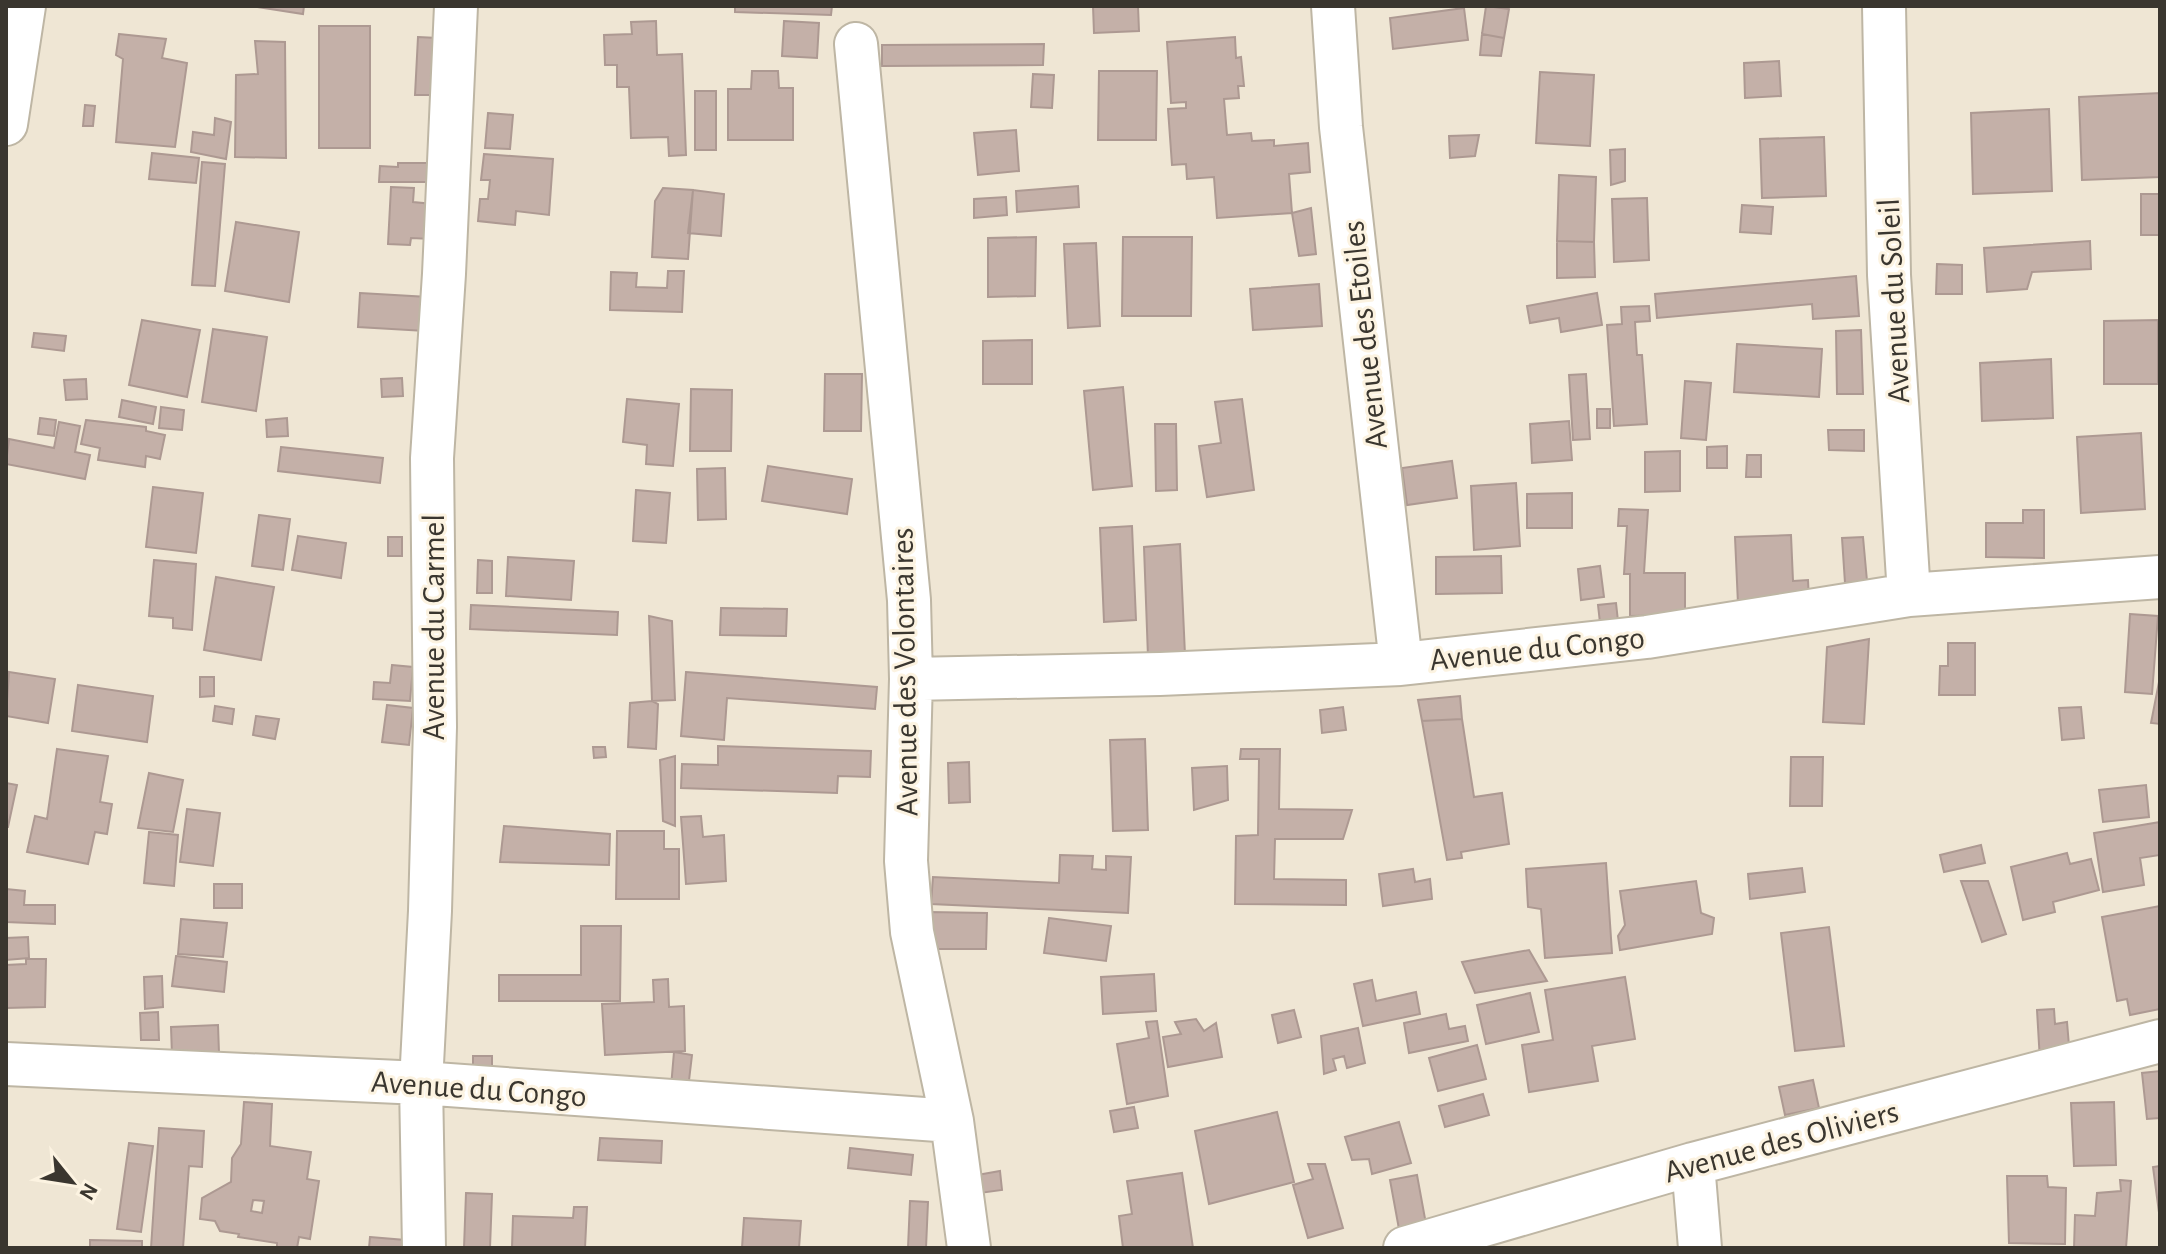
<svg xmlns="http://www.w3.org/2000/svg" width="2166" height="1254" font-family="'Alegreya Sans',sans-serif">
<style>
.building{fill:#c4b0a8;stroke:#ad9992;stroke-width:2;fill-rule:evenodd}
.lines{fill:none;stroke-linecap:round;stroke-linejoin:round}
.minor-casing{stroke:#beb6a4;stroke-width:46}
.minor{stroke:#fff;stroke-width:42}
.labels{text-anchor:middle;stroke-width:6;stroke-linejoin:round;paint-order:stroke}
.street-label{font-size:32px;fill:#3a362f;stroke:#fcf3e1}
</style>
<rect width="100%" height="100%" fill="#efe6d4"/>
<!-- building -->
<path class="building" d="M251 6H304L303 14Z
M735 6H832L831 15 735 12Z
M1093 6H1138L1139 31 1094 33Z
M1486 6 1509 9 1504 38 1482 34Z
M1464 8 1468 40 1393 49 1390 18Z
M656 21 657 55 682 54 686 155 669 156 668 137 631 138 629 87H617V65H605L604 35 632 34 631 22Z
M784 21 819 23 817 58 782 56Z
M319 26H370V148H319Z
M119 34 166 39 162 58 187 63 175 147 116 142 123 59 116 55Z
M1482 34 1504 38 1501 56 1480 55Z
M418 37 437 38 434 95H415Z
M1235 37 1236 58 1241 57 1244 86H1238L1239 98 1224 99 1227 135 1251 133 1252 141 1274 140V146L1308 143 1310 172 1289 174 1292 213 1217 218 1214 177 1187 179 1186 164 1172 165 1168 109 1186 108V102L1171 103 1167 42Z
M255 41 285 42 286 158 235 157 236 75 258 74Z
M1044 44 1043 65 882 66V45Z
M1779 61 1781 96 1745 98 1744 63Z
M752 71H778L779 88H793V140H728V89H751Z
M1099 71H1157L1156 140H1098Z
M1540 72 1594 75 1590 146 1536 143Z
M1033 74 1054 75 1052 108 1031 107Z
M695 91H716V150H695Z
M2160 93V177L2082 180 2079 97Z
M85 105 95 106 93 126H83Z
M2049 109 2052 191 1973 194 1971 113Z
M488 113 513 115 510 149 485 148Z
M215 118 231 122 226 159 191 152 193 132 214 135Z
M1016 130 1019 171 978 175 974 133Z
M1479 135 1475 156 1450 158 1449 136Z
M1824 137 1826 196 1762 198 1760 139Z
M1625 149V181L1611 185 1610 150Z
M152 153 199 158 196 183 149 179Z
M484 154 553 159 549 215 516 211 515 225 478 221 480 199H488L490 180H481Z
M202 162 225 164 215 286 192 285Z
M398 163H431V182H379L380 166 398 167Z
M1559 175 1596 177 1594 242 1557 241Z
M1078 186 1079 207 1017 212 1016 191Z
M391 187 414 188 413 202 433 204 431 239 411 238 410 245 388 244Z
M663 188 693 190 688 259 652 257 655 201Z
M693 190 724 194 721 236 688 233Z
M2141 194H2160V235H2141Z
M1006 197 1007 215 974 218V199Z
M1647 198 1649 260 1614 262 1612 199Z
M1742 205 1773 207 1771 234 1740 232Z
M1311 208 1316 254 1299 256 1292 213Z
M236 222 299 232 289 302 225 291Z
M1036 237 1035 296 988 297V238Z
M1123 237H1192L1191 316H1122Z
M1557 241 1594 242 1595 277 1557 278Z
M2090 241 2091 269 2032 272 2027 289 1987 292 1984 248Z
M1096 243 1100 326 1068 328 1064 244Z
M1937 264 1962 265V294H1936Z
M668 271H684L682 312 610 310 611 272 637 273 636 287 667 288Z
M1856 276 1859 316 1813 319 1812 304 1657 318 1655 294Z
M1319 284 1322 326 1253 330 1250 289Z
M360 293 428 297 425 331 358 327Z
M1597 293 1602 325 1561 332 1559 318 1530 323 1527 306Z
M1649 306 1650 321 1635 322 1637 355H1642L1647 424 1614 426 1607 325 1622 324 1621 307Z
M142 320 200 330 187 397 129 385Z
M2158 320V384H2104V321Z
M213 329 267 337 256 411 202 402Z
M1861 330 1863 394H1837L1836 331Z
M34 333 66 336 64 351 32 347Z
M1032 340V384H983V341Z
M1737 344 1822 349 1819 397 1734 392Z
M2051 359 2053 418 1982 421 1980 363Z
M825 374H862L861 431H824Z
M1586 374 1590 439 1573 440 1569 375Z
M402 378 403 396 382 397 381 379Z
M86 379 87 399 66 400 64 380Z
M1685 381 1711 383 1706 440 1681 438Z
M1123 387 1132 486 1093 490 1084 391Z
M691 389 732 390 731 451H690Z
M627 399 679 404 673 466 646 464 647 445 623 442Z
M1242 399 1254 490 1207 497 1199 446 1221 443 1215 402Z
M122 400 156 407 153 424 119 417Z
M161 407 184 410 182 430 159 428Z
M1597 409H1610V428H1597Z
M40 418 56 420 54 436 38 434Z
M287 418 288 436 267 437 266 420Z
M86 420 146 427V431L165 435 160 459 146 456 145 467 98 460 100 448 81 444Z
M1569 421 1572 460 1532 463 1530 424Z
M59 422 80 426 75 452 90 455 85 479 6 464 9 439 54 448Z
M1155 424H1176L1177 490 1156 491Z
M1828 430H1864V451L1829 450Z
M2141 433 2145 509 2081 513 2077 437Z
M1727 446V468H1707V447Z
M281 447 383 458 380 483 278 471Z
M1680 451V491L1645 492V452Z
M1747 455H1761V477H1746Z
M1452 461 1457 498 1407 505 1402 468Z
M768 466 852 479 847 514 762 501Z
M725 468 726 519 698 520 697 469Z
M1516 483 1520 546 1474 550 1471 486Z
M153 487 203 493 196 553 146 547Z
M636 490 670 493 666 543 633 541Z
M1572 493V528H1527V494Z
M1619 509 1648 510 1644 573H1685V615L1630 616V574H1624L1627 526H1618Z
M2023 510H2044V558L1986 557V523H2023Z
M259 515 290 519 283 570 252 566Z
M1132 526 1136 620 1104 622 1100 528Z
M1791 535 1793 581 1808 580 1809 601 1738 604 1735 537Z
M298 536 346 543 341 578 292 570Z
M388 537H402V556H388Z
M1863 537 1867 581 1845 583 1842 538Z
M1180 544 1185 655 1148 657 1144 547Z
M1501 556 1502 593 1436 594V557Z
M508 557 574 561 571 600 506 596Z
M154 560 196 564 192 630 173 628V618L149 616Z
M478 560 492 561V593H477Z
M1600 566 1604 597 1581 600 1578 569Z
M216 577 274 587 261 660 204 650Z
M1616 603 1618 621 1600 623 1598 605Z
M471 605 618 612 617 635 470 629Z
M721 608 787 609 786 636 720 635Z
M2130 614 2158 616 2152 694 2125 692Z
M649 616 672 621 675 700 652 701Z
M1869 639 1864 724 1823 722 1827 647Z
M1948 643H1975V695H1939L1940 666H1948Z
M392 665 413 667 410 701 373 699 374 682 390 683Z
M9 672 55 679 48 723 6 716Z
M686 672 877 687 875 709 727 698 724 740 681 736Z
M200 677H214V696L200 697Z
M2160 677V724L2151 723Z
M78 685 153 696 147 742 72 731Z
M1460 696 1462 719 1422 721 1418 700Z
M652 701 658 704 656 749 628 747 630 703Z
M387 705 413 708 409 745 382 742Z
M215 706 234 709 232 724 213 721Z
M1343 707 1346 730 1322 733 1320 710Z
M2081 707 2084 738 2062 740 2059 708Z
M256 716 279 719 275 739 253 735Z
M1462 719 1474 797 1502 793 1509 844 1461 852 1462 858 1447 860 1422 721Z
M1145 739 1148 830 1113 831 1110 740Z
M718 746 871 751 870 777 838 776 837 793 681 788 682 764 718 765Z
M593 747H605L606 757 594 758Z
M57 749 108 756 100 802 112 804 107 834 95 832 88 864 27 852 35 816 47 819Z
M1241 749H1280L1279 809 1352 810 1343 839H1275L1274 879 1346 880V905L1235 904 1236 836 1258 835 1259 759H1240Z
M675 756V826L663 821 660 760Z
M1791 757H1823L1822 806H1790Z
M969 762 970 802 949 803 948 763Z
M1227 766 1228 800 1194 810 1192 768Z
M149 773 183 780 173 832 138 828Z
M6 783 17 785 8 827H6Z
M2146 785 2149 817 2103 822 2099 790Z
M187 809 220 813 213 866 180 862Z
M701 816 703 837 724 835 726 881 686 884 681 817Z
M2160 822V855L2140 858 2144 885 2103 892 2094 833Z
M504 826 610 834 609 865 500 862Z
M617 831H664V849H679V899H616Z
M149 832 178 835 174 886 144 883Z
M1981 845 1985 863 1944 872 1940 855Z
M2067 853 2070 864 2091 859 2099 890 2053 902 2055 912 2023 920 2011 867Z
M1060 855 1093 856 1092 869 1106 870V856L1131 857 1128 913 931 904 933 877 1059 883Z
M1606 863 1612 953 1545 958 1541 909 1528 907 1526 869Z
M1802 868 1805 892 1750 899 1748 874Z
M1413 869 1415 882 1430 879 1432 899 1383 906 1379 874Z
M1696 881 1701 913 1714 918 1712 934 1620 950 1618 936 1625 925 1620 891Z
M1961 881H1988L2006 934 1982 942Z
M214 884H242V908H214Z
M6 889 25 891 24 905H55V924L6 922Z
M2160 906V1009L2130 1015 2127 999 2117 1001 2102 917Z
M929 912 987 913 986 949H938Z
M1049 918 1111 926 1106 961 1044 953Z
M181 919 227 923 223 957 178 954Z
M581 926H621L620 1001H499V975H581Z
M1829 927 1844 1046 1795 1051 1781 933Z
M28 937 29 958 6 960V938Z
M1529 950 1547 981 1475 993 1462 962Z
M176 956 227 962 224 992 172 986Z
M26 959H46L45 1007 6 1008V965L26 964Z
M1154 974 1156 1011 1103 1014 1101 977Z
M162 976 163 1007 145 1009 144 977Z
M1625 977 1635 1039 1592 1046 1598 1081 1529 1092 1522 1045 1553 1040 1545 990Z
M668 979 669 1007 684 1006 685 1051 605 1055 602 1004 654 1002 653 980Z
M1372 980 1376 1001 1416 992 1420 1014 1363 1026 1354 984Z
M1530 993 1539 1032 1486 1044 1477 1005Z
M2054 1009 2055 1024 2067 1022 2069 1046 2040 1061 2037 1010Z
M1294 1010 1301 1037 1278 1043 1272 1015Z
M158 1012 159 1040H141L140 1013Z
M1446 1014 1449 1029 1465 1026 1468 1041 1409 1053 1404 1023Z
M1196 1019 1204 1031 1216 1023 1222 1057 1168 1067 1163 1037 1181 1034 1175 1022Z
M1157 1021 1168 1096 1127 1104 1117 1044 1149 1038 1146 1022Z
M218 1025 219 1053 172 1055 171 1027Z
M1358 1028 1365 1063 1347 1068 1344 1056 1333 1059 1336 1070 1324 1074 1321 1036Z
M1477 1045 1486 1079 1438 1091 1429 1058Z
M674 1052 692 1055 688 1089 671 1087Z
M473 1056H492V1068H473Z
M2160 1071V1118L2147 1119 2142 1073Z
M1813 1080 1819 1108 1785 1115 1779 1087Z
M1483 1094 1489 1115 1445 1127 1439 1106Z
M244 1102 272 1104 270 1146 311 1152 307 1179 319 1181 310 1239 299 1237 297 1248H277V1243L238 1237 239 1234 220 1231 215 1221 200 1219 202 1198 231 1182 232 1158 241 1144ZM253 1200 264 1201 262 1213 251 1211Z
M2114 1102 2116 1165 2074 1166 2071 1103Z
M1134 1107 1138 1128 1114 1132 1110 1111Z
M1277 1112 1294 1182 1209 1204 1195 1131Z
M1399 1122 1411 1163 1372 1174 1369 1159 1352 1160 1345 1137Z
M159 1128 204 1131 202 1167 189 1166 183 1248H151Z
M600 1138 662 1141 661 1163 598 1160Z
M129 1143 153 1146 141 1232 117 1229Z
M850 1148 913 1155 911 1175 848 1168Z
M1308 1164H1325L1343 1228 1308 1238 1293 1185 1313 1179Z
M2160 1166V1220L2153 1167Z
M1000 1171 1002 1190 980 1193 977 1175Z
M1182 1173 1193 1248H1123L1119 1216 1132 1214 1127 1181Z
M1417 1175 1428 1235 1401 1240 1390 1180Z
M2007 1176H2047L2048 1187 2066 1188 2065 1244 2009 1243Z
M2120 1180 2131 1181 2126 1248H2074L2075 1215 2095 1216 2097 1193 2121 1191Z
M466 1193 492 1194 490 1248H464Z
M910 1201 928 1202 926 1248H908Z
M574 1207H587L585 1248H512L513 1216 573 1218Z
M744 1218 801 1221 799 1248H742Z
M370 1237 405 1240V1248H369Z
M90 1240 142 1241V1248H90Z"/>
<g class="lines">
<!-- minor casing -->
<g class="minor-casing">
<path id="minor" d="M1333 6 1341 127 1401 664
M1884 6 1889 275 1909 595
M856 44 909 600 911 679 906 861 912 932 952 1121 969 1248
M6 124 24 6
M911 679 1160 674 1401 664 1647 637 1909 595 2160 577
M6 1064 421 1083 952 1121
M1693 1164 1700 1248
M424 1248 421 1083 430 911 435 727 432 458 444 274 456 6
M1405 1248 1693 1164 2160 1041"/>
</g>
<!-- minor -->
<use href="#minor" class="minor"/>
</g>
<g class="labels">
<!-- street labels -->
<g class="street-label">
<text transform="translate(1893 301) rotate(-93)" y="11">Avenue du Soleil</text>
<text transform="translate(1364 335) rotate(-96)" y="11">Avenue des Etoiles</text>
<text transform="translate(433 627) rotate(-90)" y="11">Avenue du Carmel</text>
<text transform="translate(1537 648) rotate(-6)" y="11">Avenue du Congo</text>
<text transform="translate(904 672) rotate(-91)" y="11">Avenue des Volontaires</text>
<text transform="translate(479 1088) rotate(4)" y="11">Avenue du Congo</text>
<text transform="translate(1781 1141) rotate(-15)" y="11">Avenue des Oliviers</text>
</g>
</g>
<!-- border -->
<rect width="2166" height="1254" fill="none" stroke="#3a362f" stroke-width="16"/>
<!-- north arrow -->
<g transform="translate(72 1182) rotate(120)" stroke="#fcf3e1" stroke-width="6" paint-order="stroke">
<path d="M0-6L14 30L0 20L-14 30Z" fill="#3a362f"/>
<text y="-12" font-size="22" font-weight="bold" text-anchor="middle" fill="#3a362f">N</text>
</g>
</svg>
